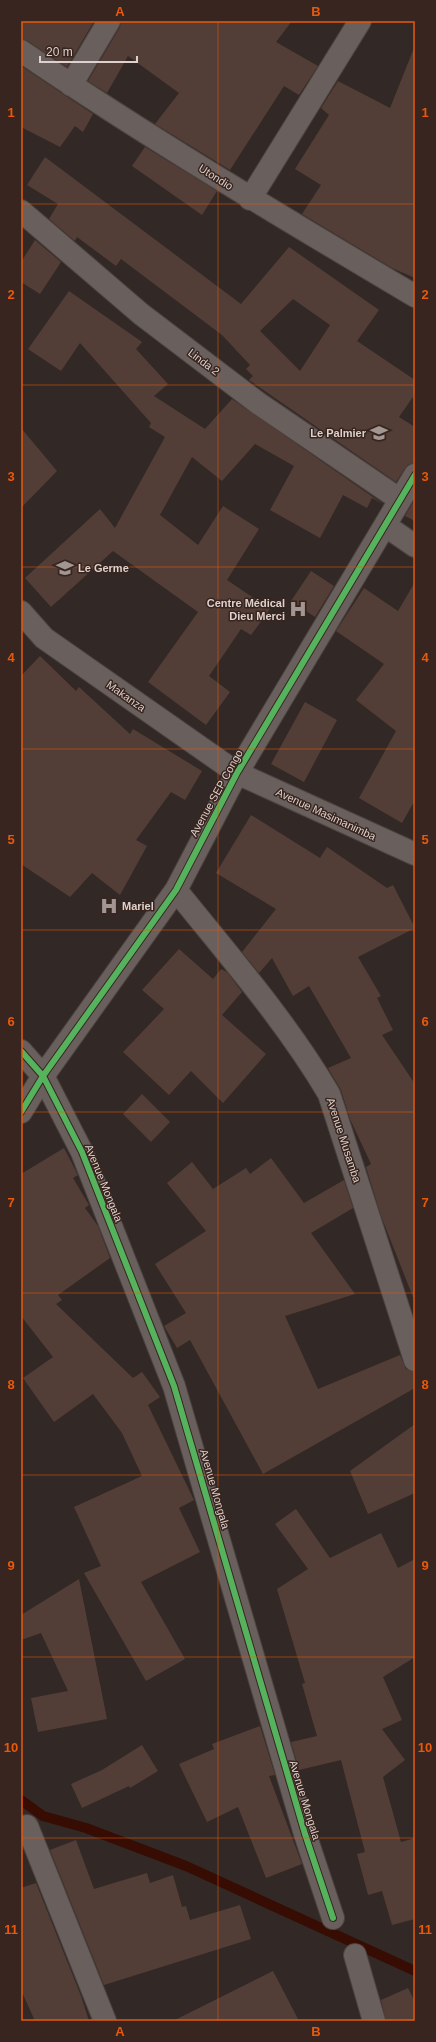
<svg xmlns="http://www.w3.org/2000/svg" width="436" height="2042" font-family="Arial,sans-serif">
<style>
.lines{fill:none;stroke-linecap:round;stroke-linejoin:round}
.stream{stroke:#370c03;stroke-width:10}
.building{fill:#533e37;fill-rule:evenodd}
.minor-casing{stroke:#4d4441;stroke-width:24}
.minor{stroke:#69605e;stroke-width:22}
.cycleway-casing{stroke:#38251f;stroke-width:8}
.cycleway{stroke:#56b35d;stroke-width:6}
.grid{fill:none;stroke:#e8590c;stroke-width:1;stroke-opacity:0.55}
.labels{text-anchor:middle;stroke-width:3;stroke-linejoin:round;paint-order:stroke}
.street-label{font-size:11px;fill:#ded1cd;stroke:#38251f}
.poi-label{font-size:11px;font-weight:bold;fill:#ded1cd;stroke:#38251f;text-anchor:end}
.neatline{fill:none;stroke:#e8590c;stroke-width:1.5}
.grid-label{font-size:13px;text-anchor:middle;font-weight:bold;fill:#e8590c}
</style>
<rect width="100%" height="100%" fill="#322825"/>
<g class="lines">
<!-- stream -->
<path class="stream" d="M21 1800 43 1816 86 1828 186 1866 415 1971"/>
</g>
<!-- building -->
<path class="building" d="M21 21H94L67 67 28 41 21 39Z
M121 21H292L276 42 318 66 299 95 284 86 230 170 155 124 179 93 128 56 107 93 88 81 120 27Z
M414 48 415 49V278L392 268 302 214 321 185 295 169 329 115 321 108 338 81 390 108Z
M21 66 93 114 83 132 75 126 60 147 21 127Z
M145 147 217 191 202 215 132 166Z
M45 157 241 304 289 247 379 310 357 341 415 380V394L399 417 415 427V463L409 464 405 468 396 482 249 380 253 376 246 369 250 365 222 335 121 259 116 266 77 237 75 241 49 219 58 204 27 185ZM293 299 330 325 300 371 260 331Z
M35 240 61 262 40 294 21 282V262Z
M69 291 142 342 136 349 168 384 154 396 205 429 232 399 383 504 372 498 367 508 343 495 320 538 270 510 294 466 255 444 222 481 192 457 160 515 198 545 223 506 259 529 227 580 270 609 251 635 241 629 209 676 230 692 206 725 148 682 198 612 113 551 51 607 25 578 100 509 115 528 165 437 149 427 151 423 80 343 61 371 28 349Z
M21 428 57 471 21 508Z
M415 499V521L405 516Z
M311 571 334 586 315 617 291 601Z
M415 582V800L402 823 359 798 396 731 356 700 384 664 336 631 364 588 398 611Z
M40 656 76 691 79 687 130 734 133 729 202 771 185 800 171 792 136 840 147 846 120 895 92 873 70 897 21 864V676Z
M305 702 337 720 304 782 271 764Z
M251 815 320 858 327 847 387 888 393 885 415 928 358 957 381 996 377 998 393 1030 382 1035 415 1084V1297H413L381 1216 366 1167 371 1164 350 1119 341 1090 328 1068 351 1058 309 986 293 996 272 958 259 973 242 952 276 909 216 873Z
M179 949 213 979 221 969 227 972 242 992 222 1015 266 1054 223 1103 191 1071 169 1095 123 1052 164 1009 142 990Z
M142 1094 170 1122 151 1142 123 1114Z
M64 1148 78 1175 73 1178 89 1205 85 1208 98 1226 110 1258 58 1295 62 1300 56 1304 133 1378 142 1372 160 1397 148 1405 194 1500 179 1508 200 1552 141 1582 185 1659 146 1681 84 1573 101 1566 74 1507 142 1476 122 1433 93 1394 54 1422 23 1378 53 1357 21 1316V1174Z
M271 1158 304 1203 344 1180 353 1208 311 1233 355 1294 285 1316 318 1389 400 1355 406 1369 415 1372V1388L263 1474 190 1340 177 1348 164 1326 186 1313 155 1264 206 1231 167 1183 192 1162 213 1189 246 1168 250 1174Z
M415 1424V1493L368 1514 350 1471Z
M296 1509 330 1558 381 1533 398 1568 415 1559V1657L383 1677 402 1720 382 1729 405 1760 383 1777 401 1842 415 1838V1919L392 1925 382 1891 368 1895 357 1854 365 1852 341 1760 299 1770 291 1742 317 1736 302 1684 305 1683 277 1589 308 1569 275 1524Z
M79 1579 107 1719 38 1732 31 1698 68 1691 41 1633 21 1640V1615Z
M260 1726 275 1775 269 1776 302 1864 266 1878 238 1807 207 1822 179 1764 214 1749 212 1744Z
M142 1745 158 1771 130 1788 129 1786 82 1808 71 1784 102 1770Z
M76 1840 94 1889 147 1873 150 1883 173 1875 182 1907 186 1906 190 1920 240 1905 251 1939 104 1985 50 1850Z
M36 1883 81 1996 89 2021H35L21 1990V1888Z
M273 1971 299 2021H173Z
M408 1988 415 2002V2021H386L381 2000Z"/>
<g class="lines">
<!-- minor casing -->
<g class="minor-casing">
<path id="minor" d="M21 51C149 138 282 217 415 296
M71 85 109 21
M250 199 360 21
M21 211 141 314 258 403 399 499
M386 526 415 546
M21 612 44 638 237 773 415 854
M176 890C229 956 286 1021 329 1094L415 1360
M21 1051 43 1076 82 1152 174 1386 305 1834 333 1918
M21 1112 43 1076 176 890 237 773 415 475
M27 1826 105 2021
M355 1955 374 2021"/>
</g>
<!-- minor -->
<use href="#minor" class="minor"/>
<!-- cycleway casing -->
<g class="cycleway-casing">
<path id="cycleway" d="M21 1051 43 1076 82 1152 174 1386 305 1834 333 1918
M21 1112 43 1076 176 890 237 773 415 475"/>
</g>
<!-- cycleway -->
<use href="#cycleway" class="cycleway"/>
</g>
<!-- grid -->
<path class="grid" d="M218 21V2021M21 204H415M21 385H415M21 567H415M21 749H415M21 930H415M21 1112H415M21 1293H415M21 1475H415M21 1657H415M21 1838H415"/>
<!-- icons -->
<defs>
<g id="school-bare" transform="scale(1.38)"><path d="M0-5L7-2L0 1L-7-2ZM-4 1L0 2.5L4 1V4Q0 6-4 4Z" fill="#a29692" stroke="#38251f" stroke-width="2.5" paint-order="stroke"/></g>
<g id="hospital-bare" transform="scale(1.38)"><path d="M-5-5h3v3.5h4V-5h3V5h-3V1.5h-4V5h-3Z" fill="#a29692" stroke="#38251f" stroke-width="2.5" paint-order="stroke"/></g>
</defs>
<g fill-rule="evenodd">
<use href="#school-bare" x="379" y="433"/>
<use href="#school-bare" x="65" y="568"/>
<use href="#hospital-bare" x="298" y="609"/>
<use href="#hospital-bare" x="109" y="906"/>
</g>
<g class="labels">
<!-- street labels -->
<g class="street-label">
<text transform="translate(216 177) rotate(32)" y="4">Utondio</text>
<text transform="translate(204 362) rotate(37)" y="4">Linda 2</text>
<text transform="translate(126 696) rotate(35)" y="4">Makanza</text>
<text transform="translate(216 793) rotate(-61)" y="4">Avenue SEP Congo</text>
<text transform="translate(326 814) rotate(25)" y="4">Avenue Masimanimba</text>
<text transform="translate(344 1140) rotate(72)" y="4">Avenue Musamba</text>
<text transform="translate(104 1183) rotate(68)" y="4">Avenue Mongala</text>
<text transform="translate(215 1489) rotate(74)" y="4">Avenue Mongala</text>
<text transform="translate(305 1800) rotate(73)" y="4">Avenue Mongala</text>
</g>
<!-- poi labels -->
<g class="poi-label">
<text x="366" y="437">Le Palmier</text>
<text x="78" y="572" text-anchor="start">Le Germe</text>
<text x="285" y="607">Centre Médical<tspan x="285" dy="13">Dieu Merci</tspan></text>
<text x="122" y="910" text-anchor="start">Mariel</text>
</g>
</g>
<!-- border -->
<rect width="436" height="2042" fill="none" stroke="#38251f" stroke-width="44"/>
<!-- scale -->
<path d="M40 56v6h97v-6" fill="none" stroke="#ded1cd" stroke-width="2"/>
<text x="46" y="56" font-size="12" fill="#ded1cd" stroke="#38251f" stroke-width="3" paint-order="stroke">20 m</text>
<rect x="22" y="22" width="392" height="1998" class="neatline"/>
<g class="grid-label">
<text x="120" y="16">A</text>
<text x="316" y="16">B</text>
<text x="11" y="117">1</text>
<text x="425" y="117">1</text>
<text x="11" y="299">2</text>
<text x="425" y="299">2</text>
<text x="11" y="481">3</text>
<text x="425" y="481">3</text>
<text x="11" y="662">4</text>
<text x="425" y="662">4</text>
<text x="11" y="844">5</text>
<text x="425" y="844">5</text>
<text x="11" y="1026">6</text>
<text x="425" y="1026">6</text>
<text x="11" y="1207">7</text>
<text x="425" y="1207">7</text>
<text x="11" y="1389">8</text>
<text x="425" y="1389">8</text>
<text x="11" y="1570">9</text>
<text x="425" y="1570">9</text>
<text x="11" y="1752">10</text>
<text x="425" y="1752">10</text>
<text x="11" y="1934">11</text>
<text x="425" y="1934">11</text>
<text x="120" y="2036">A</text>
<text x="316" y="2036">B</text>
</g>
</svg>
